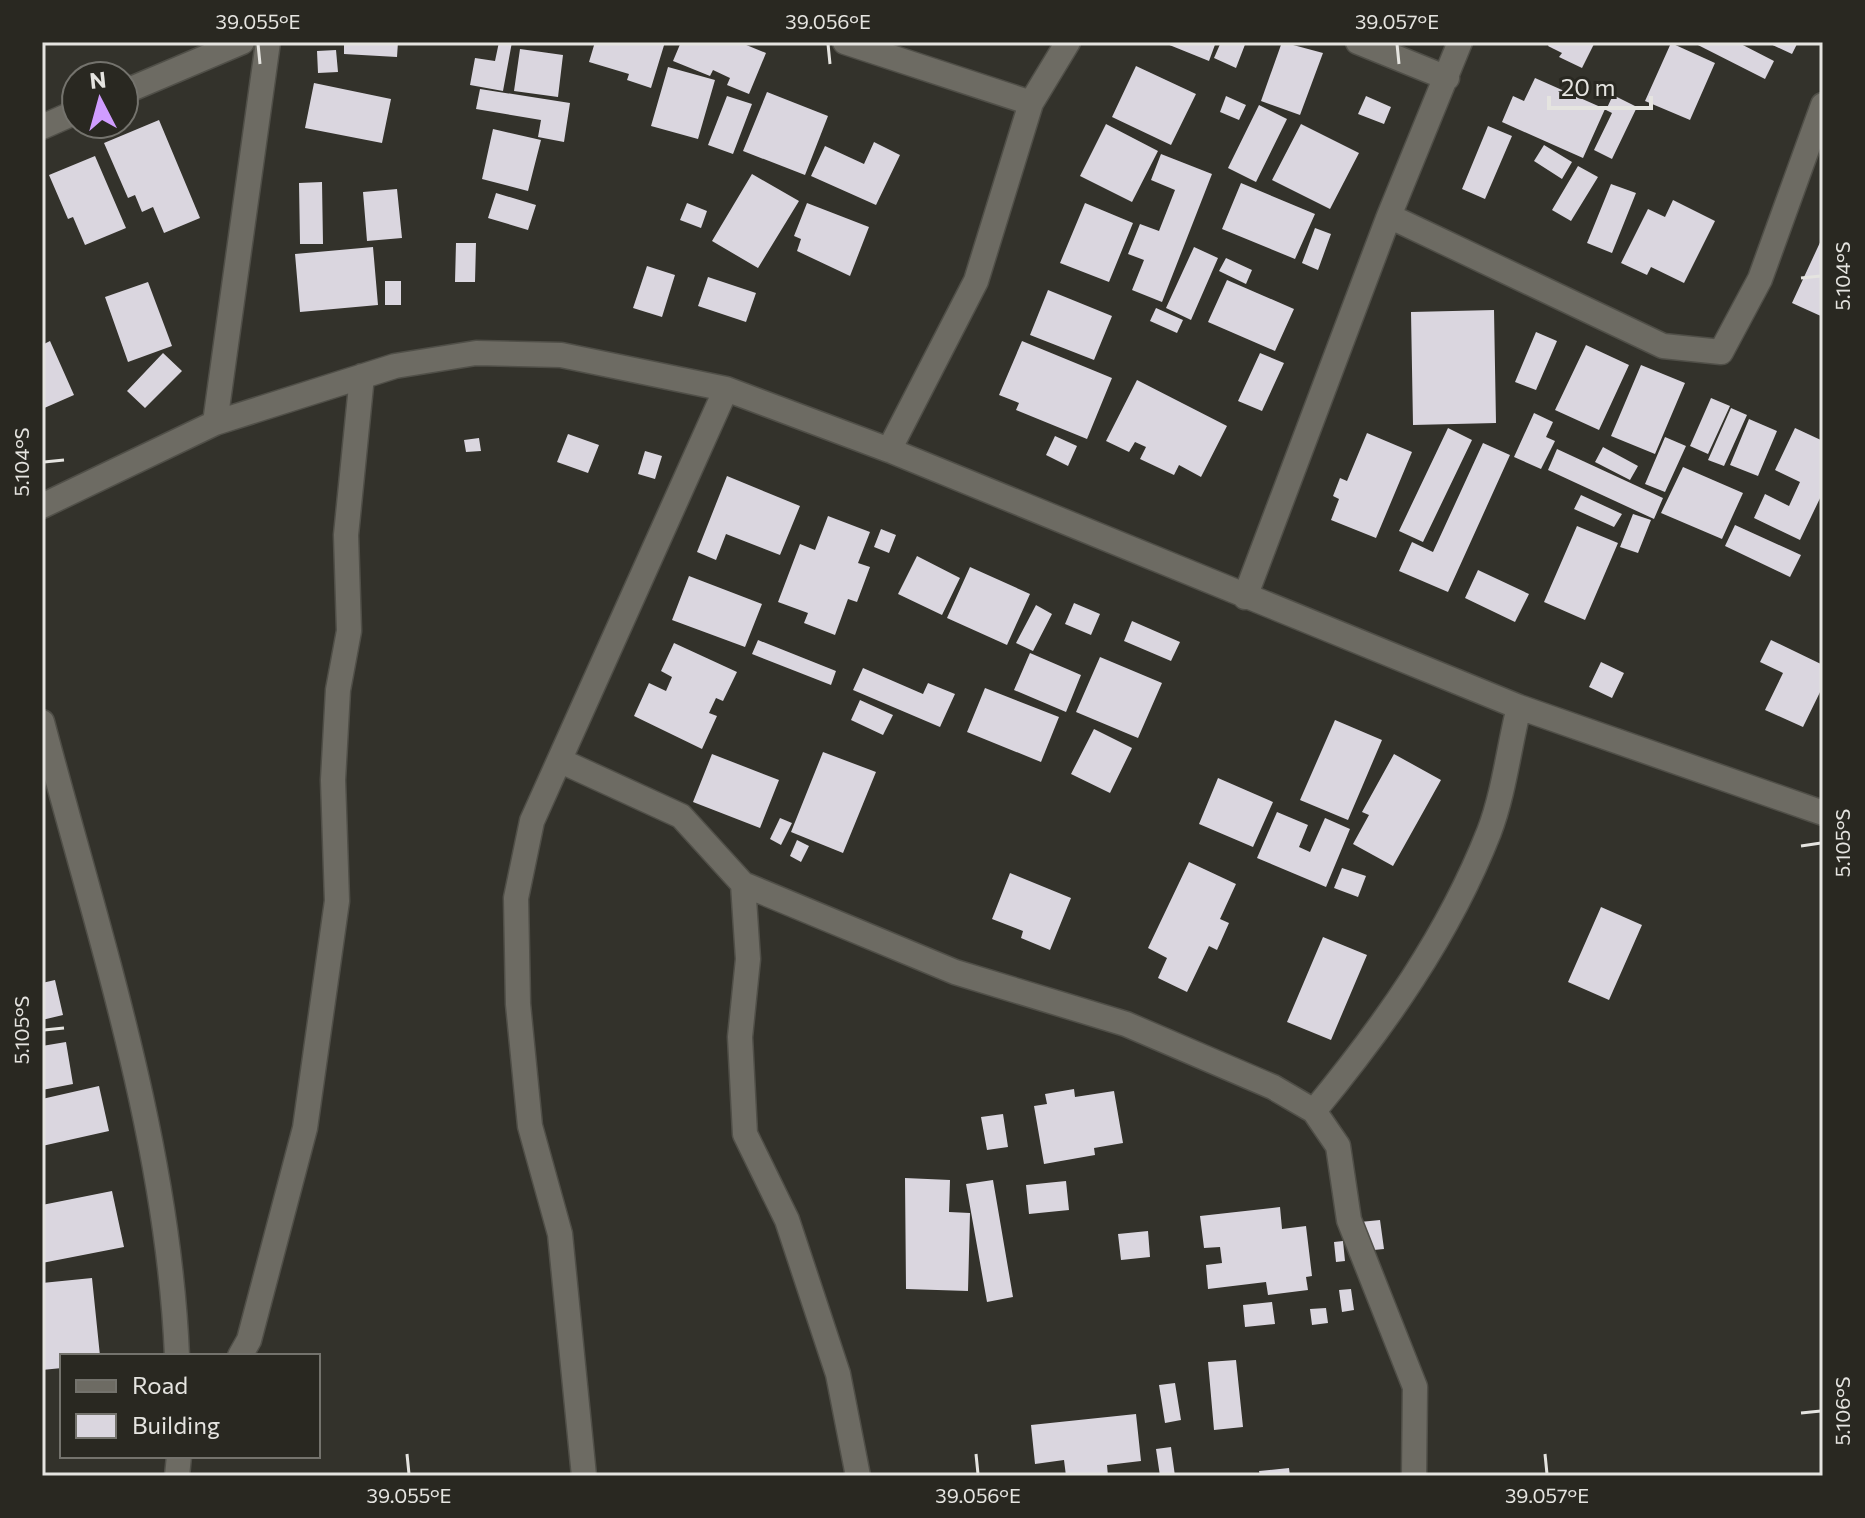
<svg xmlns="http://www.w3.org/2000/svg" width="1865" height="1518" font-family="Commissioner,sans-serif">
<style>
.building{fill:#dad6df}
.lines{fill:none;stroke-linecap:round;stroke-linejoin:round}
.minor-casing{stroke:#504f48;stroke-width:27}
.minor{stroke:#6d6b63;stroke-width:24}
.ticks{fill:none;stroke:#e5e4e0;stroke-width:3}
.neatline{fill:none;stroke:#e5e4e0;stroke-width:3}
.ticks-label{font-size:20px;text-anchor:middle;fill:#e5e4e0}
</style>
<rect width="100%" height="100%" fill="#33322b"/>
<!-- building -->
<path class="building" d="M344 42H398L397 57 344 54Z
M499 42H512L503 91 470 85 475 58 495 61Z
M595 42H665L651 88 627 80 629 74 589 62Z
M681 42H739L766 53 749 94 727 85 730 78 713 70 710 76 673 61Z
M1162 42H1216L1209 61Z
M1221 42H1246L1236 68 1214 58Z
M1282 42 1323 53 1300 115 1261 101Z
M1550 42H1595L1582 68 1559 57 1562 53 1548 46Z
M1692 42H1737L1774 61 1765 79Z
M1766 42H1798L1792 54Z
M1671 43 1715 63 1690 120 1645 101Z
M520 49 563 55 558 97 514 91Z
M336 50 338 72 318 73 317 51Z
M1136 66 1196 94 1171 145 1112 117Z
M668 67 715 80 698 139 651 126Z
M1535 78 1605 109 1583 158 1502 122 1513 96 1524 101Z
M314 83 391 99 382 143 305 128Z
M480 89 570 103 564 142 538 137 541 120 476 109Z
M767 92 828 116 805 175 743 151Z
M1613 95 1637 107 1612 159 1594 150 1612 113 1606 110Z
M727 96 752 104 733 154 708 145Z
M1226 96 1246 105 1239 120 1220 112Z
M1366 96 1391 107 1384 124 1358 114Z
M1259 105 1287 119 1256 182 1228 168Z
M159 120 200 218 164 233 153 207 142 212 135 195 128 198 104 143Z
M1106 124 1158 151 1132 202 1080 176Z
M1301 124 1359 153 1330 209 1272 180Z
M1488 126 1512 136 1485 199 1462 189Z
M493 129 541 140 528 191 482 179Z
M874 142 900 155 876 205 811 176 825 146 864 164Z
M1544 145 1572 162 1562 179 1534 161Z
M1161 154 1212 174 1162 302 1132 290 1144 260 1128 254 1140 224 1159 231 1175 190 1151 180Z
M95 156 126 228 85 245 73 217 68 219 49 175Z
M1578 166 1598 177 1571 221 1552 210Z
M752 174 799 201 758 268 712 241Z
M322 182 323 244H300L299 183Z
M1241 183 1315 214 1295 259 1222 229Z
M1611 184 1636 193 1612 253 1587 243Z
M397 189 402 238 367 241 363 192Z
M496 193 536 205 528 230 488 218Z
M1673 200 1715 221 1684 283 1651 267 1647 275 1621 263 1648 209 1665 217Z
M687 203 707 211 701 228 680 220Z
M807 203 869 227 850 276 797 251 801 239 794 236Z
M1085 203 1133 223 1109 282 1060 263Z
M1315 228 1331 234 1318 270 1302 263Z
M1823 236V317L1792 303Z
M456 243H476L475 282H455Z
M373 247 378 305 300 312 295 254Z
M1194 247 1218 258 1191 320 1166 308Z
M1226 258 1252 270 1246 284 1219 271Z
M647 266 675 275 662 317 633 308Z
M708 277 756 293 746 322 698 306Z
M1227 280 1294 309 1275 351 1208 322Z
M385 281H401V305H385Z
M148 282 172 346 128 362 105 297Z
M1048 290 1112 316 1094 360 1030 335Z
M1156 308 1183 320 1177 333 1150 321Z
M1494 310 1496 423 1413 425 1411 312Z
M1536 332 1557 341 1536 390 1515 382Z
M50 341 74 395 42 409V345Z
M1022 341 1112 378 1087 439 1016 410 1019 403 999 395Z
M1586 345 1629 365 1599 430 1555 410Z
M163 353 182 371 145 408 127 391Z
M1260 353 1284 363 1262 411 1238 401Z
M1641 365 1685 383 1655 454 1611 436Z
M1137 380 1227 426 1201 477 1179 465 1174 475 1140 459 1146 447 1135 442 1129 452 1106 441Z
M1711 398 1730 406 1708 454 1690 446Z
M1731 408 1747 415 1724 466 1708 460Z
M1534 413 1553 422 1546 437 1555 441 1541 469 1514 457Z
M1749 419 1777 431 1758 476 1730 465Z
M1448 428 1472 440 1423 542 1399 531Z
M1795 428 1823 441V492L1800 540 1754 518 1765 494 1789 506 1800 482 1775 470Z
M1367 433 1412 452 1376 538 1331 520 1339 499 1333 496 1340 478 1347 481Z
M568 434 599 445 588 473 557 462Z
M1055 436 1077 446 1068 466 1046 455Z
M1665 437 1686 446 1665 492 1645 484Z
M479 438 481 451 466 452 464 440Z
M1483 443 1510 455 1448 592 1399 571 1412 542 1433 552Z
M1603 447 1638 466 1630 480 1595 462Z
M1557 449 1663 498 1654 519 1548 470Z
M645 451 662 456 655 479 638 474Z
M1683 467 1743 493 1722 539 1661 513Z
M727 476 800 506 780 555 726 534 716 560 697 552Z
M1581 495 1622 514 1614 527 1574 509Z
M1633 514 1651 520 1638 553 1620 547Z
M828 516 870 532 858 563 870 567 857 602 848 599 835 635 804 623 808 613 778 602 800 544 815 550Z
M1735 525 1801 555 1790 577 1725 546Z
M1577 526 1618 543 1585 620 1544 602Z
M881 529 896 535 889 553 874 547Z
M917 556 960 578 942 615 898 594Z
M970 567 1030 594 1007 645 947 618Z
M1478 570 1529 594 1515 622 1465 598Z
M689 576 762 604 745 647 672 620Z
M1074 603 1100 614 1091 635 1065 624Z
M1036 605 1052 614 1033 651 1016 643Z
M1132 621 1180 642 1171 661 1124 641Z
M758 640 836 671 831 685 752 654Z
M1771 640 1823 665V686L1803 727 1765 710 1783 673 1760 662Z
M674 643 737 672 723 701 716 698 709 713 717 716 702 749 634 716 649 683 666 691 672 677 661 671Z
M1030 653 1081 675 1066 712 1014 690Z
M1100 657 1162 683 1138 738 1076 712Z
M1601 662 1624 673 1612 698 1589 687Z
M863 668 923 694 928 683 955 694 940 727 853 690Z
M985 688 1059 717 1041 762 967 732Z
M860 700 893 715 883 735 851 720Z
M1335 720 1382 740 1348 820 1300 800Z
M1094 729 1132 748 1110 793 1071 774Z
M823 752 876 772 843 853 791 832Z
M712 754 779 780 760 828 693 802Z
M1394 754 1441 780 1393 866 1353 844 1369 815 1362 812Z
M1218 778 1273 802 1253 847 1199 824Z
M1277 812 1308 825 1299 847 1310 852 1325 818 1350 829 1326 887 1257 858Z
M780 818 792 823 781 845 770 839Z
M797 840 809 846 801 862 790 856Z
M1189 862 1236 884 1220 919 1229 923 1217 950 1209 946 1187 992 1158 978 1167 958 1148 948Z
M1342 868 1366 876 1358 897 1334 888Z
M1010 873 1071 898 1050 950 1021 938 1023 931 992 919Z
M1601 907 1642 925 1609 1000 1568 982Z
M1323 937 1367 955 1331 1040 1287 1022Z
M55 980 63 1015 42 1020V983Z
M66 1042 73 1084 42 1090V1046Z
M99 1086 109 1131 42 1146V1099Z
M1074 1089 1075 1097 1114 1091 1123 1143 1094 1148 1095 1155 1044 1164 1034 1106 1047 1104 1045 1094Z
M1003 1114 1008 1147 987 1150 981 1117Z
M905 1178 950 1180 949 1212 970 1213 968 1291 906 1289Z
M993 1180 1013 1297 987 1302 966 1184Z
M1066 1181 1069 1210 1029 1214 1026 1185Z
M112 1191 124 1247 42 1263V1205Z
M1280 1207 1282 1229 1306 1226 1312 1276 1306 1277 1308 1290 1268 1295 1266 1282 1208 1289 1206 1265 1222 1263 1220 1247 1204 1248 1200 1216Z
M1380 1220 1384 1249 1363 1251 1360 1222Z
M1148 1231 1150 1257 1121 1260 1118 1234Z
M1343 1241 1345 1261 1336 1262 1334 1242Z
M92 1278 100 1356H62V1368L42 1370V1283Z
M1351 1289 1354 1310 1342 1312 1339 1290Z
M1272 1302 1275 1324 1245 1327 1243 1305Z
M1326 1308 1328 1323 1312 1325 1310 1309Z
M1236 1360 1243 1427 1214 1430 1208 1362Z
M1175 1383 1181 1420 1165 1423 1159 1385Z
M1136 1414 1141 1461 1107 1465 1108 1476H1066L1064 1460 1035 1464 1031 1425Z
M1171 1447 1175 1476H1160L1156 1449Z
M1289 1468 1290 1476H1260L1259 1471Z"/>
<g class="lines">
<!-- minor casing -->
<g class="minor-casing">
<path id="minor" d="M845 42 1031 103
M1358 42 1447 78
M124 92 242 42
M42 127 76 112
M1389 216 1663 346 1721 352 1760 279 1823 105
M215 423 268 42
M889 450 976 281 1031 103 1068 42
M42 506 215 423 395 366 476 353 561 355 726 389 889 450 1519 707 1823 813
M1245 597 1389 216 1460 42
M42 722C97 930 168 1140 177 1356
M561 761 681 816 743 884 748 959 740 1037 745 1134 787 1220 838 1374 858 1476
M743 884 955 972 1126 1024 1273 1087 1314 1111 1338 1146 1349 1220 1415 1387 1414 1476
M1314 1111C1385 1025 1448 936 1489 832 1504 793 1509 747 1519 707
M240 1356 249 1340 305 1128 337 901 333 780 338 690 349 631 346 535 362 376
M177 1476 179 1456
M584 1476 560 1234 530 1126 518 1004 516 898 532 821 726 389"/>
</g>
<!-- minor -->
<use href="#minor" class="minor"/>
</g>
<!-- ticks -->
<path class="ticks" d="M258 44 260 64M828 44 830 64M1397 44 1399 64M1801 278 1821 276M44 462 64 460M1801 846 1821 843M44 1030 64 1028M1801 1413 1821 1411M407 1454 409 1474M976 1454 978 1474M1545 1454 1547 1474"/>
<!-- border -->
<rect width="1865" height="1518" fill="none" stroke="#292821" stroke-width="88"/>
<!-- legend -->
<rect x="60" y="1354" width="260" height="104" fill="#292821" stroke="#74736d" stroke-width="2"/>
<rect x="76" y="1380" width="40" height="12" fill="#6d6b63" stroke="#74736d" stroke-width="2"/>
<text x="132" y="1394" font-size="24" fill="#e5e4e0">Road</text>
<rect x="76" y="1414" width="40" height="24" fill="#dad6df" stroke="#74736d" stroke-width="2"/>
<text x="132" y="1434" font-size="24" fill="#e5e4e0">Building</text>
<!-- north arrow -->
<g transform="translate(100 100) rotate(354)"><circle r="38" fill="#292821" stroke="#74736d" stroke-width="2"/>
<path d="M0-6L14 30L0 20L-14 30Z" fill="#d09dff"/>
<text y="-12" font-size="22" font-weight="bold" text-anchor="middle" fill="#e5e4e0">N</text>
</g>
<!-- scale -->
<path d="M1549 96v12h102v-12" fill="none" stroke="#e5e4e0" stroke-width="4"/>
<text x="1561" y="96" font-size="24" fill="#e5e4e0" stroke="#292821" stroke-width="6" paint-order="stroke">20 m</text>
<rect x="44" y="44" width="1777" height="1430" class="neatline"/>
<g class="ticks-label">
<text x="258" y="29">39.055°E</text>
<text x="828" y="29">39.056°E</text>
<text x="1397" y="29">39.057°E</text>
<text transform="translate(1843 276) rotate(-90)" y="7">5.104°S</text>
<text transform="translate(22 462) rotate(-90)" y="7">5.104°S</text>
<text transform="translate(1843 843) rotate(-90)" y="7">5.105°S</text>
<text transform="translate(22 1030) rotate(-90)" y="7">5.105°S</text>
<text transform="translate(1843 1411) rotate(-90)" y="7">5.106°S</text>
<text x="409" y="1503">39.055°E</text>
<text x="978" y="1503">39.056°E</text>
<text x="1547" y="1503">39.057°E</text>
</g>
</svg>
